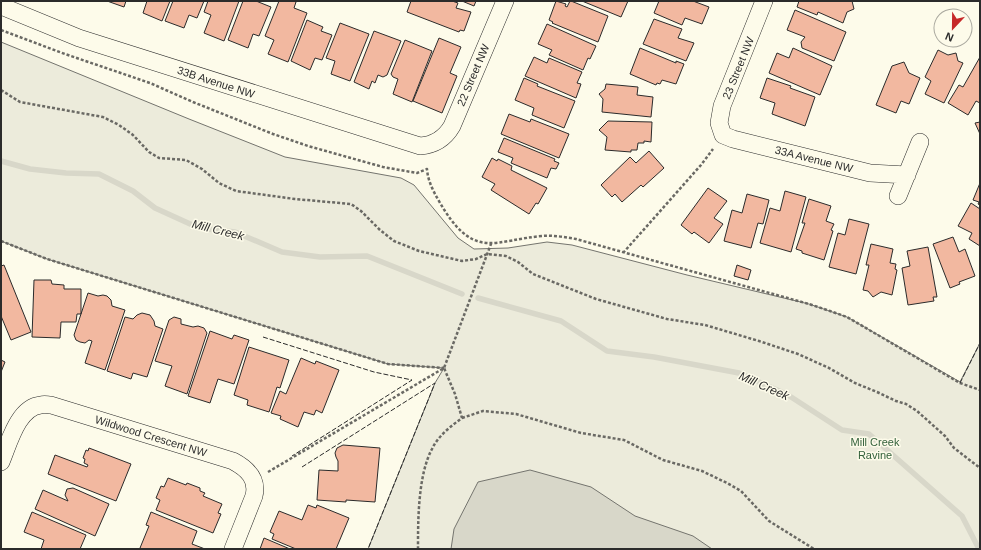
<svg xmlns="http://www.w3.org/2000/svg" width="981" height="550" font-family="Helvetica,sans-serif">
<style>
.green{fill:#ecebdb;stroke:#74746e}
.water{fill:#d8d7c9;stroke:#74746e}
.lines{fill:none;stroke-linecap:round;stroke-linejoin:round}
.stream{stroke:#d8d7c9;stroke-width:5.5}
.building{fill:#f2b8a0;stroke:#2b2b2b}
.minor-casing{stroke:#2b2b2b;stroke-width:18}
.path{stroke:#6a6964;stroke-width:2.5;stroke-dasharray:3 2;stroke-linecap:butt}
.minor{stroke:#fdfbea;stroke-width:17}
.fence{stroke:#2b2b2b;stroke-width:1;stroke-dasharray:5 2;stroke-linecap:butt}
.labels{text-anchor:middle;stroke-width:3;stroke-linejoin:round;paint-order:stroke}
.street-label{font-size:11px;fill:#2b2b2b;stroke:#fdfbea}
.park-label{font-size:11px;fill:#34623c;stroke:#fdfbea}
.water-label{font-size:12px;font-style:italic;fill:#2b2b2b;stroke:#fdfbea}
</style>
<rect width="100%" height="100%" fill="#fdfbea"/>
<!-- green -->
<path class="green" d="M1 42 189 119 285 157 401 178 414 185 458 238 474 249 508 248 547 242 572 245 687 275 809 304 847 317 960 382 980 343V549H368L435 383 444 368 388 364 47 259 1 241Z"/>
<!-- water -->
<path class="water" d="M530 470 591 487 635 516 693 536 712 549H451L454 529 478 482Z"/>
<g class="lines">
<!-- stream -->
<path class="stream" d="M1 161 30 169 66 173 99 174 133 191 155 208 199 228 235 232 282 252 320 257 367 256 462 294
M478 298 561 321 607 351 654 357 739 373 788 395 842 430 869 434 962 516 979 549"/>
</g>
<!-- building -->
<path class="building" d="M107 1H126L124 7Z
M147 1H170L162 21 143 13Z
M173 1H204L197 18 189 15 184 28 165 21Z
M208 1H239L224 41 204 33 211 15 204 12Z
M243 1H256L271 7 259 36 253 34 248 48 228 40Z
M279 1H293L296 2 294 8 307 13 288 62 268 54 274 40 265 36Z
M411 1H452L458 3 456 8 471 12 464 31 460 30 459 32 407 12Z
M462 1H476L474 6Z
M556 1 566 4 565 6 567 7 570 1H571L608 16 598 42 552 23 553 22 549 20Z
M582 1H628L621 17Z
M659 1H693L709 7 702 24 685 18 682 25 654 13Z
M799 1H852L854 9 847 12 843 23 818 12 817 15 797 7Z
M795 10 846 32 834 61 802 48 801 42 805 37 787 30Z
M654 19 682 29 678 38 694 43 686 61 643 44Z
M307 20 323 27 321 31 332 35 322 60 315 58 310 70 291 61Z
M340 23 369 34 350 81 331 74 335 61 326 58Z
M547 24 596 46 590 59 588 58 583 70 549 55 552 50 538 44Z
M374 31 401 41 387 75 383 77 378 75 375 83 372 81 369 89 354 82Z
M439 38 461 47 450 73 457 76 442 113 413 101Z
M405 40 432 51 412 102 393 94 398 79 393 77 391 74Z
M640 48 676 63V61L684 64 676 84 662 80 660 84 657 83 656 85 630 74Z
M793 48 832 66 820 95 769 73 777 53 789 58Z
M938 50 948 55 956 53 958 61 963 63 944 103 925 94 931 81 925 77Z
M534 57 547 63 549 58 582 72 577 83 581 84 576 98 525 76Z
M980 57V103L976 101 968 115 948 103 959 85 963 87Z
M904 62 909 73 920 78 909 104 901 101 896 113 876 105 892 66Z
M524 78 538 84 537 86 575 101 564 128 532 115 534 108 515 100Z
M767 78 791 86 790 88 815 97 805 126 772 114 775 103 760 98Z
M606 84 638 87 637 95 653 97 651 117 602 112 603 99 599 94 605 89Z
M509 114 530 122 531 119 569 134 559 158 501 134Z
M608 121 652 122 651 142 644 141V143H638L637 150H631V152L605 150 607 137 599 130Z
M980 122V134L975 123Z
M504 138 555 159 554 161 559 163 556 169 551 168 547 178 511 163 513 158 498 152Z
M649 151 664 168 643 187 641 185 622 202 615 194 612 197 601 185 630 157 636 163Z
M492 158 497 161 498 159 512 166 511 170 547 188 538 204 536 203 529 214 491 190 495 184 482 177Z
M980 183V205L978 204 979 202 973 200Z
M708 188 727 201 714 218 723 224 709 243 694 232 692 234 681 225Z
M785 191 806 197 791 252 760 243 770 208 780 211Z
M747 194 769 200 763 224 758 223 751 248 724 241 732 210 742 213Z
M809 199 831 206 826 221 834 224 831 230 833 231 824 260 802 253V251L796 249 805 223H802Z
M971 203 980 209V246L969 239 972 233 958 226Z
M849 219 869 224 856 274 829 267 838 233 845 235Z
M953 237 959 252 965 249 975 276 959 282 960 284 950 288 933 244Z
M871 244 893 249 890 263 896 264 895 269 897 270 892 295 881 292 873 297 868 291 863 290 869 265H866Z
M928 247 937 297H933L934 301 908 305 902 268 910 266 907 251Z
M4 265 31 332 11 340 1 316V266Z
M737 265 751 270 748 280 734 276Z
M34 280H51L52 284 64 285V289H81V314H77L76 322H61L60 338 32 337Z
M88 293 98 296 103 295 107 296 111 300 112 306 125 310 105 370 85 363 92 341 89 340 85 343 80 342 76 340 74 335Z
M142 313 150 315 154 321 155 326 163 329 147 377 133 373 131 379 107 371 125 317 133 319 137 315Z
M174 317 181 319V324L193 327 198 326 204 328 207 333 187 394 165 386 172 366 155 361 169 320Z
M210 331 232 339 234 335 249 340 234 384 218 379 210 403 188 396Z
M249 347 289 360 280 388 277 387 269 412 247 405 248 400 234 395Z
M301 358 315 364 316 361 339 370 322 413 316 410 314 415 304 412 298 427 280 419 281 416 271 413 280 391 286 394Z
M1 360 5 362 1 372Z
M343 445 380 448 375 502 346 500V502L317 500 319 470 338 471V461L336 457 335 453 337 448Z
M89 448 131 464 116 501 48 474 55 455 87 467 88 465 84 463 85 459 83 458 86 450 88 451Z
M168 478 186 485 187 483 200 488V491L205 493 203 496 222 504 218 513 221 514 213 533 156 510 160 500 156 498 161 486 164 487Z
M73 488 109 504 95 536 35 509 43 490 68 501 65 495 67 489Z
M308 505 316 508 317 505 349 518 336 549H296L272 539 274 534 270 532 279 511 302 520Z
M32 512 86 535 80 549H41L44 540 24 532Z
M151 512 197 531 192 544 205 549H143L140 548 149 526 146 525Z
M264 538 290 549H260Z"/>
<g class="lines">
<!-- minor casing -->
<g class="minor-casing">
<path id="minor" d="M764 1 722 106 719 123 723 135 733 139 870 173 907 175
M1 6 79 38 420 146C435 145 445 138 452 126L505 1
M898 196 920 142
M1 462C9 443 18 407 41 405 44 404 48 405 51 405L233 461C248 469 258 479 254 496L233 549"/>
</g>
<!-- path -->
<path class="path" d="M1 30 65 54 150 83 193 102 273 134 308 146 383 167 417 173 427 169C428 184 437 198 445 211 476 259 496 240 542 236 553 235 565 237 576 239L809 304 830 311 847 317 960 383 980 390
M1 90 20 102 103 117 119 125 133 135 149 152 159 158 186 160 202 169 219 183 236 191 295 199 351 204 361 211 380 230 394 241 419 251 462 261 476 259 487 254 506 256 518 262 533 274 596 299 667 319 705 325 759 341 798 354 829 368 855 383 877 392 896 401 906 404 917 411 945 436 954 448 980 468
M1 241 47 259 388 364 444 368
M623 253 701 165 713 149
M462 418 483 411 516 414 581 433 624 440 663 460 702 471 727 483 741 491 769 521 814 549
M268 472 444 368 491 244
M418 549C418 520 418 475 432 449 438 436 451 426 462 418L455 394 444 368"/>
<!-- minor -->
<use href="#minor" class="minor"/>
<!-- fence -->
<path class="fence" d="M263 337 374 372 412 380 292 456
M960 383 980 343
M302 467 435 383 368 549"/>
</g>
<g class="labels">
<!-- street labels -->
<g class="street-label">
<text transform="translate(738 68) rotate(-68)" y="4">23 Street NW</text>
<text transform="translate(473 75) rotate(-67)" y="4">22 Street NW</text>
<text transform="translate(216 82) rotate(18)" y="4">33B Avenue NW</text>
<text transform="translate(814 159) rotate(14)" y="4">33A Avenue NW</text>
<text transform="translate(151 436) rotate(17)" y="4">Wildwood Crescent NW</text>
</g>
<!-- park labels -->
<g class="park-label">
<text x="875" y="446">Mill Creek<tspan x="875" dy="13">Ravine</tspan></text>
</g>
<!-- water labels -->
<g class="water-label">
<text transform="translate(218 230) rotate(14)" y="4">Mill Creek</text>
<text transform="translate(764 386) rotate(24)" y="4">Mill Creek</text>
</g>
</g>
<!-- border -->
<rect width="981" height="550" fill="none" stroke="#2b2b2b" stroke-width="4"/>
<!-- north arrow -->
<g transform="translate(953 28) rotate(202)"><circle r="19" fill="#fdfbea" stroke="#a9a89e"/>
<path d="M0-3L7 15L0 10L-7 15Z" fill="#c62828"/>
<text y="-6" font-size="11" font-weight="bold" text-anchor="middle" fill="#2b2b2b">N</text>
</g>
</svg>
